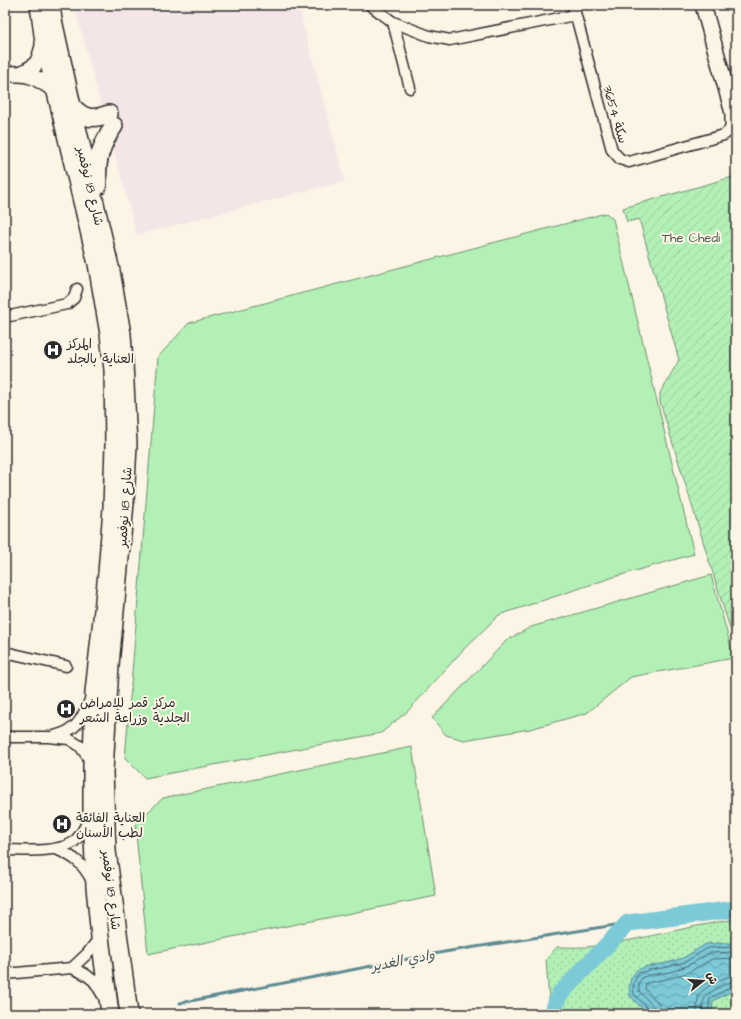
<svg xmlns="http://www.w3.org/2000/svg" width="741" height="1019" font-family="'Architects Daughter','Playpen Sans Arabic',sans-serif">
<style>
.built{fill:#f4e5e7}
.grass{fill:#b2f0b6;stroke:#6e8e70}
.park{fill:url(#park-dots);stroke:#6e8e70}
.garden{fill:url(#garden-furrows);stroke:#6e8e70}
.water{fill:url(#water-waves);stroke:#5b8a93}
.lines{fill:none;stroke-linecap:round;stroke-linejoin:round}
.shore{stroke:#4b6a70;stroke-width:1}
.stream{stroke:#5b8a93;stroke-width:3}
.river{stroke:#7bc9d8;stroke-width:17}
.street-casing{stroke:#2b2b2b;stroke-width:13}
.secondary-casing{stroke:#2b2b2b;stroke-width:18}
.primary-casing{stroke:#2b2b2b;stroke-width:20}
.street{stroke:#fcf5e5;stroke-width:10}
.secondary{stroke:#fcf5e5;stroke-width:15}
.primary{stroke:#fcf5e5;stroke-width:17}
.labels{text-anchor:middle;stroke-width:4;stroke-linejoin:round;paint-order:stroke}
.street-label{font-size:13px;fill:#2b2b2b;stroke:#fcf5e5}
.park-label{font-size:13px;fill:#4d5c4e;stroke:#fcf5e5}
.poi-label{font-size:13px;fill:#2b2b2b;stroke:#fcf5e5;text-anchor:start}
.water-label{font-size:14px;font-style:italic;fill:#435a5f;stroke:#fcf5e5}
</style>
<defs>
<pattern id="park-dots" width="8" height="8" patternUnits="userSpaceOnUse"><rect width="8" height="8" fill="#b2f0b6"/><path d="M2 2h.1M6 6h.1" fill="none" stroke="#99ce9d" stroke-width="1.8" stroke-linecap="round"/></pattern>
<pattern id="garden-furrows" width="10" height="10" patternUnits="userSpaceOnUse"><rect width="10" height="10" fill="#b2f0b6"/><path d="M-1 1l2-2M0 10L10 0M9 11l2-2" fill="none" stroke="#99ce9d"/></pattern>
<pattern id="water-waves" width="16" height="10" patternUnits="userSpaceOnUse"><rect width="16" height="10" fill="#7bc9d8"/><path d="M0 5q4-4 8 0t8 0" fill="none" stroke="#65a3af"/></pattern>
</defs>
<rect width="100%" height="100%" fill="#fcf5e5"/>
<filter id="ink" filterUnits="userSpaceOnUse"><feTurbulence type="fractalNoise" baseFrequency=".025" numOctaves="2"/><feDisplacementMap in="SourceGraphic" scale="8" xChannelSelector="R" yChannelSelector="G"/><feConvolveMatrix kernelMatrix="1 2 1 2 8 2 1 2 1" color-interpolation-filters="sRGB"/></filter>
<g filter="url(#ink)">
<!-- built -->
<path class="built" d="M74 5H298L345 181 137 235Z"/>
<!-- grass -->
<path class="grass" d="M606 213 613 219 694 554 614 577 499 615 463 650 409 710 381 733 145 778 125 758 158 357 189 323Z
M711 575 734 658 631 677 587 713 530 729 464 740 446 735 432 718 507 640 531 627Z
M412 747 436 896 148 954 135 824 163 798Z"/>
<!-- park -->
<path class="park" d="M736 919V1014H550L546 959 557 947C570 947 582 948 594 946 642 940 688 926 736 919Z"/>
<!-- garden -->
<path class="garden" d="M736 176V648L660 402V393L679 360 639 219 627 222 623 208Z"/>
<!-- water -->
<path class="water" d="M720 943H736V989L713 1001 712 1014H648L630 996 629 988 631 978 637 970 648 966 667 963 683 958 706 944Z"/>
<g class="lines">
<!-- shore -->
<path class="shore" d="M650 1014 649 1010 634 994 633 988 635 980 639 973 649 970 668 967 685 962 708 948 736 947
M655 1014 654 1007 639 991V982L643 977 650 975 670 972 687 966 710 953 736 952
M661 1014 659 1004 645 989 646 983 671 978 689 972 712 959 736 958
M697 1014C697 1008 697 1000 699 995 703 987 728 975 736 975
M703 1014C703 1009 702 1002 705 998 707 992 730 981 736 981
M708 1014 710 998 733 986H736"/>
<!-- stream -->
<path class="stream" d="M180 1003 444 952 628 923"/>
<!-- river -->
<path class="river" d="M552 1014 559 995 628 923 736 909"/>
<!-- street casing -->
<g class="street-casing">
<path id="street" d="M370 5 393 22 429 36 450 40 575 15
M573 5 612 150 620 159 629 162 724 135 733 127
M393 22 410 88
M5 317 67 304 74 298 77 289
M5 652 66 666
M54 736C79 730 81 719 91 698
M5 737H48L69 739 80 746 92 763
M56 849C74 857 82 862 92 881
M5 850C24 850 55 853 72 843 81 838 86 824 91 815
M72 968 87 954 100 937
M5 974 72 968 85 974 94 981 105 999"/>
</g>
<!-- secondary casing -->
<g class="secondary-casing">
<path id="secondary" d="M703 5 733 113V127
M22 73C40 65 39 60 44 42
M5 74C31 73 34 76 55 90"/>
</g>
<!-- primary casing -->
<g class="primary-casing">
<path id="primary" d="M39 5 44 42 97 264 109 334 113 370 114 445 112 508 107 573 94 692 92 763V812L95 887 100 937 110 1014
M51 5 53 20 72 106 111 271 122 334 124 363 128 445 125 503 110 665 104 772 107 851 129 1014
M72 106C84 119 92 120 109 114
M98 186C96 161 100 146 114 126"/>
</g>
<!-- street -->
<use href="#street" class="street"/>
<!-- secondary -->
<use href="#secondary" class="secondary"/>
<!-- primary -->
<use href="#primary" class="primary"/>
</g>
</g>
<!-- icons -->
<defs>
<g id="hospital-disc" transform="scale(1)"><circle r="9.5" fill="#2b2b2b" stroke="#fcf5e5"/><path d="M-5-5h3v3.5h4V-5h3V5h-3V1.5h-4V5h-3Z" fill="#fff"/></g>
</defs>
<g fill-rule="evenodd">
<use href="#hospital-disc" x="53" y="350"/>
<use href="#hospital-disc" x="66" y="709"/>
<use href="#hospital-disc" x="62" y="824"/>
</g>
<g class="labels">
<!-- street labels -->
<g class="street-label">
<text transform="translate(616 114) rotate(74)" y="5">سكة 3654</text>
<text transform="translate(91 186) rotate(77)" y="5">شارع 18 نوفمبر</text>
<text transform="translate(124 507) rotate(-86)" y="5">شارع 18 نوفمبر</text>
<text transform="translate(112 890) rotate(83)" y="5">شارع 18 نوفمبر</text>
</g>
<!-- park labels -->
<g class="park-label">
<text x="691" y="242">The Chedi</text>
</g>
<!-- poi labels -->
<g class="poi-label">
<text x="67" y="348">المركز<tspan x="67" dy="15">العناية بالجلد</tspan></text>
<text x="80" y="707">مركز قمر للامراض<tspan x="80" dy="15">الجلدية وزراعة الشعر</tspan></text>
<text x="76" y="822">العناية الفائقة<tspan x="76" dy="15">لطب الأسنان</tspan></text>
</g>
<!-- water labels -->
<g class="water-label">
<text transform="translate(403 960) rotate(-11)" y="5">وادي الغدير</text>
</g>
</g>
<!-- margin -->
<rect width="741" height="1019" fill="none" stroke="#fcf5e5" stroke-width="20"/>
<rect x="10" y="10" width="721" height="999" fill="none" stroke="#2b2b2b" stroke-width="1.5" filter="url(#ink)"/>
<!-- north arrow -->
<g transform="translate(703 981) rotate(73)" stroke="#fcf5e5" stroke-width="3" paint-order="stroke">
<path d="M0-3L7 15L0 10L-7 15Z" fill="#2b2b2b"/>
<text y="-6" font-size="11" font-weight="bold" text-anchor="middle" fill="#2b2b2b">ش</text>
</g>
</svg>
